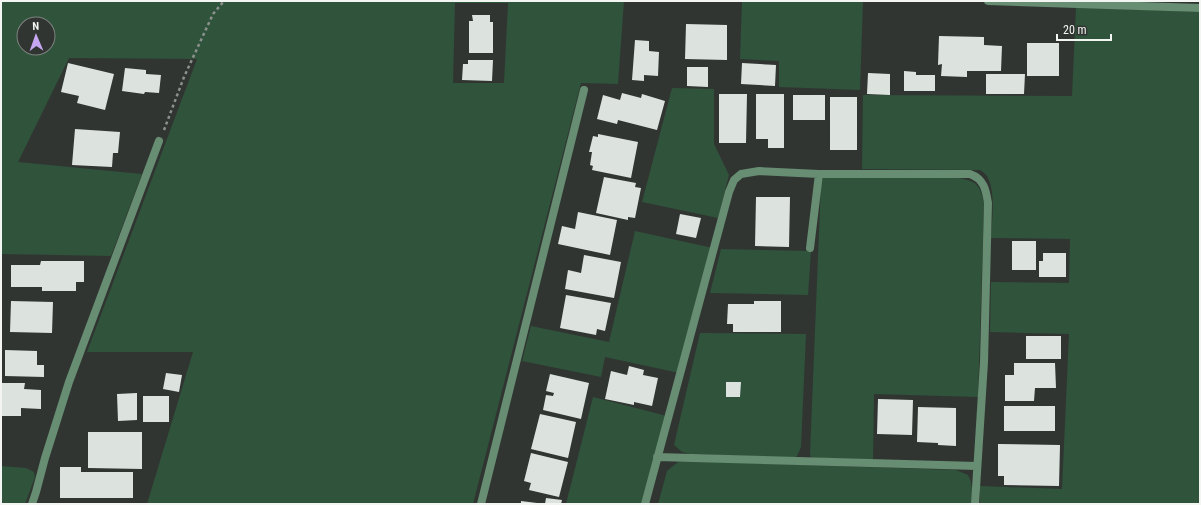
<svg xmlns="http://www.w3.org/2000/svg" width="1201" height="505" font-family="'Roboto Condensed',sans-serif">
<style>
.green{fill:#30533b;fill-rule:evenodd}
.building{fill:#dce3de}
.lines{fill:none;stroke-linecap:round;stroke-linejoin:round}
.path{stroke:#8c918e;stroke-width:2.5;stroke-dasharray:3 3;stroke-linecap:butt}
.service{stroke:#678d72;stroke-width:8}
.minor{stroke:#678d72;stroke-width:8}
</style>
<rect width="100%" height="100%" fill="#303532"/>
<!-- green -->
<path class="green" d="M1 1H624L618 84 581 83 473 504H147L193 352H87L197 59 69 58 18 162 142 174 111 256 1 254ZM455 3H508L504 83H453ZM24 24H48V48H24Z
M742 1 863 2 860 90 779 87V61L740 59Z
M1076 7 1200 12V504H980V486L1062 489 1069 334 990 332 991 282 1069 283 1070 239 991 238C992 221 996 191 987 176 985 173 983 172 980 170L862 169 863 95 1072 96Z
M672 88 714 89V144L729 175 718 218 642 202Z
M827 176 958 178C977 181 980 185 984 203L978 397 874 394 873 460 814 458 811 457 810 454 821 183 823 178Z
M635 231 713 248 684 374 605 357 601 377 522 361 531 326 609 342Z
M721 249 811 251 808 295 710 293Z
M700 333 806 334 801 447 797 456 794 458 690 454 682 452 674 445Z
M593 397 671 417 649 504H566Z
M687 461 956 470 968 475C973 484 972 493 972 504H658L667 471 678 462Z
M1 466 26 468 34 472 35 477 25 504H1Z"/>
<!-- building -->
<path class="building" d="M472 15H490V22H493V53H469V21H473Z
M686 24 727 25V60L685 59Z
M939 36 984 37V45L1002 46 1001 71H967V77L941 76 942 64 938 65Z
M635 40 649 41V51L659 52 658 76 644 75V81L632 80Z
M1027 43H1059V76H1027Z
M468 60H493L492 81 462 80 463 64H468Z
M68 63 114 74 105 110 77 103 79 96 61 92Z
M742 63 776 65 775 86 741 84Z
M687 67H708V87L687 86Z
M125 68 146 70V74L161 75 159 93 145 92 144 94 122 91Z
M904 71 916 72V75H935V91H904Z
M868 73 890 74V95L867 94Z
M986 74H1025L1024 94H986Z
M622 93 641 98 642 94 665 101 657 130 618 120 617 124 597 119 603 95 620 100Z
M719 94H747L746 143H719Z
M756 94H784V148H768V139H756Z
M793 95H825V120H793Z
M830 97H857V150H830Z
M75 129 120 132 118 153H113L112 167 72 165Z
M598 134 638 142 631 178 592 170 593 166 590 165 592 152H589L593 136 598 137Z
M604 177 636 183 635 187 641 188 635 218 628 217V220L596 213Z
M756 197H790L789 247 755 246Z
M578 212 617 220 610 255 558 244 562 226 575 229Z
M680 214 701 218 696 238 676 234Z
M1012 241H1036V270H1012Z
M1043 253H1066V277H1039V261H1043Z
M584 255 621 262 614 298 565 289 568 270 581 273Z
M41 261H84V282H76V291H42V287H11V265H40Z
M566 295 611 303 605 331 597 329 596 335 560 328Z
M11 301 53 302 52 333 10 332Z
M754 301H781V332H733V324H727L728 304H754Z
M1026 336H1061V359H1026Z
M5 350 37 351V365H44V377L5 376Z
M1014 363H1055L1056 388H1035L1034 401H1005V375H1014Z
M629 366 644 370 643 375 658 378 652 406 634 402V405L605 399 611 371 627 375Z
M166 373 182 375 179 392 163 389Z
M550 374 589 383 581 419 543 410 546 395 553 396 554 393 546 391Z
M726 382H741L740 397H726Z
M1 383H25L24 389 41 390V409L21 408V416H1Z
M137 393V420L118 421 117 394Z
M143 396H169V422H143Z
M878 399 913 400 912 435 877 434Z
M1004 406H1055V431H1004Z
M918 407 956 408V446L938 445V443L917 442Z
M540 414 576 422 568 458 531 449Z
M88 432H142V469L88 468Z
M998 444 1060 445 1059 486 1004 485V476H998Z
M531 453 568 462 559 497 529 490 531 483 524 481Z
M60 467H81V472H133V498H60Z
M546 498 562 500 561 504H545Z
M521 501 537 503V504H521Z"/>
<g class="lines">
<!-- path -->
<path class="path" d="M164 130 184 77 213 14 224 1"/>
<!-- service -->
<path class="service" d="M32 504 36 492 45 458 69 382 159 141
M481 504 584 90"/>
<!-- minor -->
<path class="minor" d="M988 1 1200 8
M810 248 819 174
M657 457 977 466
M645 504 729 192 734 180 741 174 759 171 819 174H970C984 179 986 190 988 203L984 362 975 504"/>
</g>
<!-- border -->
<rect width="1201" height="505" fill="none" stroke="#f2f5f2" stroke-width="4"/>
<!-- north arrow -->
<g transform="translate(36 36) rotate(358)"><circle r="19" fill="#303532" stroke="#7e827f"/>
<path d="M0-3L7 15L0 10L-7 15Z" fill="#c6a6f0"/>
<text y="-6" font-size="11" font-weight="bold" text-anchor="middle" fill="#f2f5f2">N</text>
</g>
<!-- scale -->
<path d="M1057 34v6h54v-6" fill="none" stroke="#f2f5f2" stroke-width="2"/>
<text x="1063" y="34" font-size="12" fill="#f2f5f2" stroke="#303532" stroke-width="3" paint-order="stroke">20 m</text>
</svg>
